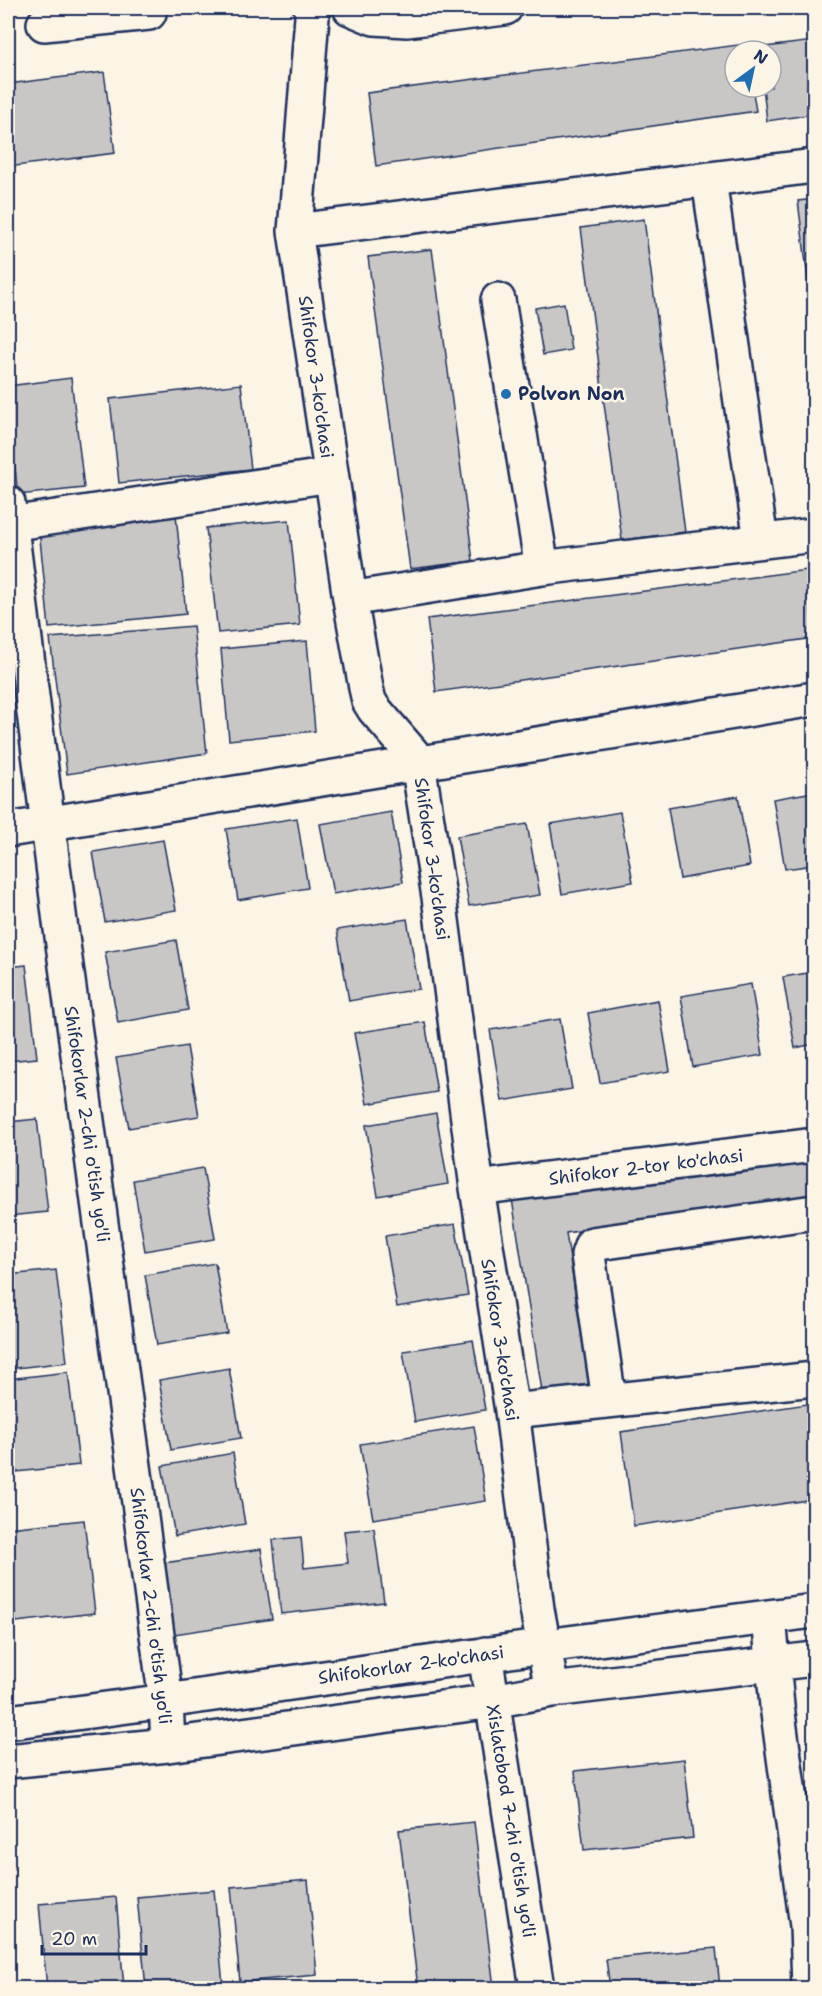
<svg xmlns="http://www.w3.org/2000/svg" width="822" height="1996" font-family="'Shantell Sans',sans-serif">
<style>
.building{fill:#c8c7c6;stroke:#1b2f5e;stroke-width:1.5}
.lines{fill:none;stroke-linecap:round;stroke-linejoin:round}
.minor-casing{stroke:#1b2f5e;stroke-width:38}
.minor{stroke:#fcf5e5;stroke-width:33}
.poi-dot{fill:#1f6fb2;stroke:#fcf5e5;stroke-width:2}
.labels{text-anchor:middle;stroke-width:5;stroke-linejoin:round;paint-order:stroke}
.street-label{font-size:18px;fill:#1b2f5e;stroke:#fcf5e5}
.poi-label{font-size:18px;font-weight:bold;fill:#1b2f5e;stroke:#fcf5e5;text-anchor:start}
</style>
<rect width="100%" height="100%" fill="#fcf5e5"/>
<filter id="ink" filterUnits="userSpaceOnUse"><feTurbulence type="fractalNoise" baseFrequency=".0167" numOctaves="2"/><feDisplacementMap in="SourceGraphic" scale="12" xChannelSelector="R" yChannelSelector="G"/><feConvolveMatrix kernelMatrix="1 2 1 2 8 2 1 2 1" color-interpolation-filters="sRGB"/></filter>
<g filter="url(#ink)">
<!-- building -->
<path class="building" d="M814 41V114L767 121 763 87H771V51H758L757 48Z
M746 44 747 51H735V87H752L756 111 376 166 367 93Z
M104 72 115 153 8 167V84Z
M814 199V326L798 201Z
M644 219 685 532 622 540 581 228Z
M432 249 473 561 410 569 368 257Z
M564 303 571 350 543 355 535 308Z
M71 378 84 488 18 495 8 407V386Z
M241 384 251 469 119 483 110 399Z
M176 515 186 614 49 628 39 529Z
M289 520 300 625 218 633 206 528Z
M807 570 814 638 436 692 427 619Z
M193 626 207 753 67 774 50 638Z
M307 641 315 731 229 740 221 649Z
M814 792V865L785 869 773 799Z
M738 796 750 866 680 879 668 808Z
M391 812 403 882 333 894 320 824Z
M620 812 633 882 562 894 550 824Z
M297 818 308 888 238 900 226 829Z
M527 824 540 895 469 906 457 836Z
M163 840 176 910 105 922 93 852Z
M8 894 13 943 8 944Z
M407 919 419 989 349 1001 337 930Z
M176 940 188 1010 118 1023 105 952Z
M26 965 37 1058 8 1061V967Z
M814 972V1044L795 1048 783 977Z
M751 984 763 1055 693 1067 681 996Z
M658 1000 670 1071 600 1083 588 1013Z
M560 1019 572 1089 502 1101 490 1030Z
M425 1022 437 1092 367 1104 354 1033Z
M187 1046 199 1116 129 1128 116 1058Z
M436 1113 448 1184 378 1196 366 1125Z
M37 1119 48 1212 8 1216V1122Z
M814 1152V1195L566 1233 589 1384 542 1391 512 1199Z
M203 1168 215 1239 145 1251 133 1180Z
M455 1224 468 1295 397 1307 385 1236Z
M215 1263 227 1333 157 1345 145 1275Z
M56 1270 67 1362 8 1369V1275Z
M473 1340 485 1410 415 1422 403 1351Z
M229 1368 241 1438 171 1450 159 1380Z
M68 1372 79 1465 8 1473V1379Z
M814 1403V1499L634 1526 621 1432Z
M474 1426 486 1501 373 1519 360 1444Z
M233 1453 245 1524 175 1536 162 1466Z
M84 1520 95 1613 16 1622 8 1550V1528Z
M374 1528 384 1602 281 1614 273 1540 301 1537 304 1568 348 1563 344 1531Z
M261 1549 272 1619 168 1635 157 1564Z
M684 1759 693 1838 584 1850 575 1771Z
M474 1822 494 1988H418L399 1830Z
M308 1880 317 1975 240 1982 231 1887Z
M214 1890 223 1985 181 1988H146L137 1897Z
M116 1897 124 1988H47L39 1904Z
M716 1948 720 1988H610L606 1959Z"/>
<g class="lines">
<!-- minor casing -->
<g class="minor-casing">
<path id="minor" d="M311 8 312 17 295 231 350 599 366 688 369 701 374 709 412 753 418 763 439 897 477 1188 512 1411 537 1609 552 1690
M350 8 374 18 407 20 505 8
M44 24 149 13 148 8
M709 180 761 541
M295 231 814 166
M498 300 542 568
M8 503 60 922 166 1701 168 1745
M10 524 331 475
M350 599 542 568 814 535
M8 830 814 699
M477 1188 814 1145
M609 1400 588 1255 592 1244 814 1212
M512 1411 814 1379
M769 1617 777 1706 807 1926 809 1988
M485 1654 537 1988
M8 1722 166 1701 545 1646 814 1611
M8 1761 168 1745 493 1701 552 1690 814 1659"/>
</g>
<!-- minor -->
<use href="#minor" class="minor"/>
</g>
</g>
<!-- markers -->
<circle class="poi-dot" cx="506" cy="394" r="6"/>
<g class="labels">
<!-- street labels -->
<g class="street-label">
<text transform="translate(316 377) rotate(82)" y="6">Shifokor 3-ko'chasi</text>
<text transform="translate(432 859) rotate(82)" y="6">Shifokor 3-ko'chasi</text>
<text transform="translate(87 1124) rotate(82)" y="6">Shifokorlar 2-chi o'tish yo'li</text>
<text transform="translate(646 1167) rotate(-7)" y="6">Shifokor 2-tor ko'chasi</text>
<text transform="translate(500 1340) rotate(81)" y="6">Shifokor 3-ko'chasi</text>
<text transform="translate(151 1606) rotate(83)" y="6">Shifokorlar 2-chi o'tish yo'li</text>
<text transform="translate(411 1665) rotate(-8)" y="6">Shifokorlar 2-ko'chasi</text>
<text transform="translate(511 1821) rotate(81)" y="6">Xislatobod 7-chi o'tish yo'li</text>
</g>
<!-- poi labels -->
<g class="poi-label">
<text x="518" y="400">Polvon Non</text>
</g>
</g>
<!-- margin -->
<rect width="822" height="1996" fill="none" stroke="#fcf5e5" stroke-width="30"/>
<rect x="15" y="15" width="792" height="1966" fill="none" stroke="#1b2f5e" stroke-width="2" filter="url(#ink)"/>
<!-- north arrow -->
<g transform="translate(753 69) rotate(33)"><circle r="28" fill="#fcf5e5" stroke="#a2a6af" stroke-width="1.5"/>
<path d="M0-4.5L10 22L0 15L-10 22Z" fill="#1f6fb2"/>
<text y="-9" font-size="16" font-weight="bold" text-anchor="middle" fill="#1b2f5e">N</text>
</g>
<!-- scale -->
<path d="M42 1945v9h104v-9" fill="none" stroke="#1b2f5e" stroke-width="3"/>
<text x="51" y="1945" font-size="18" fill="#1b2f5e" stroke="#fcf5e5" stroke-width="4.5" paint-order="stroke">20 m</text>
</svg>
